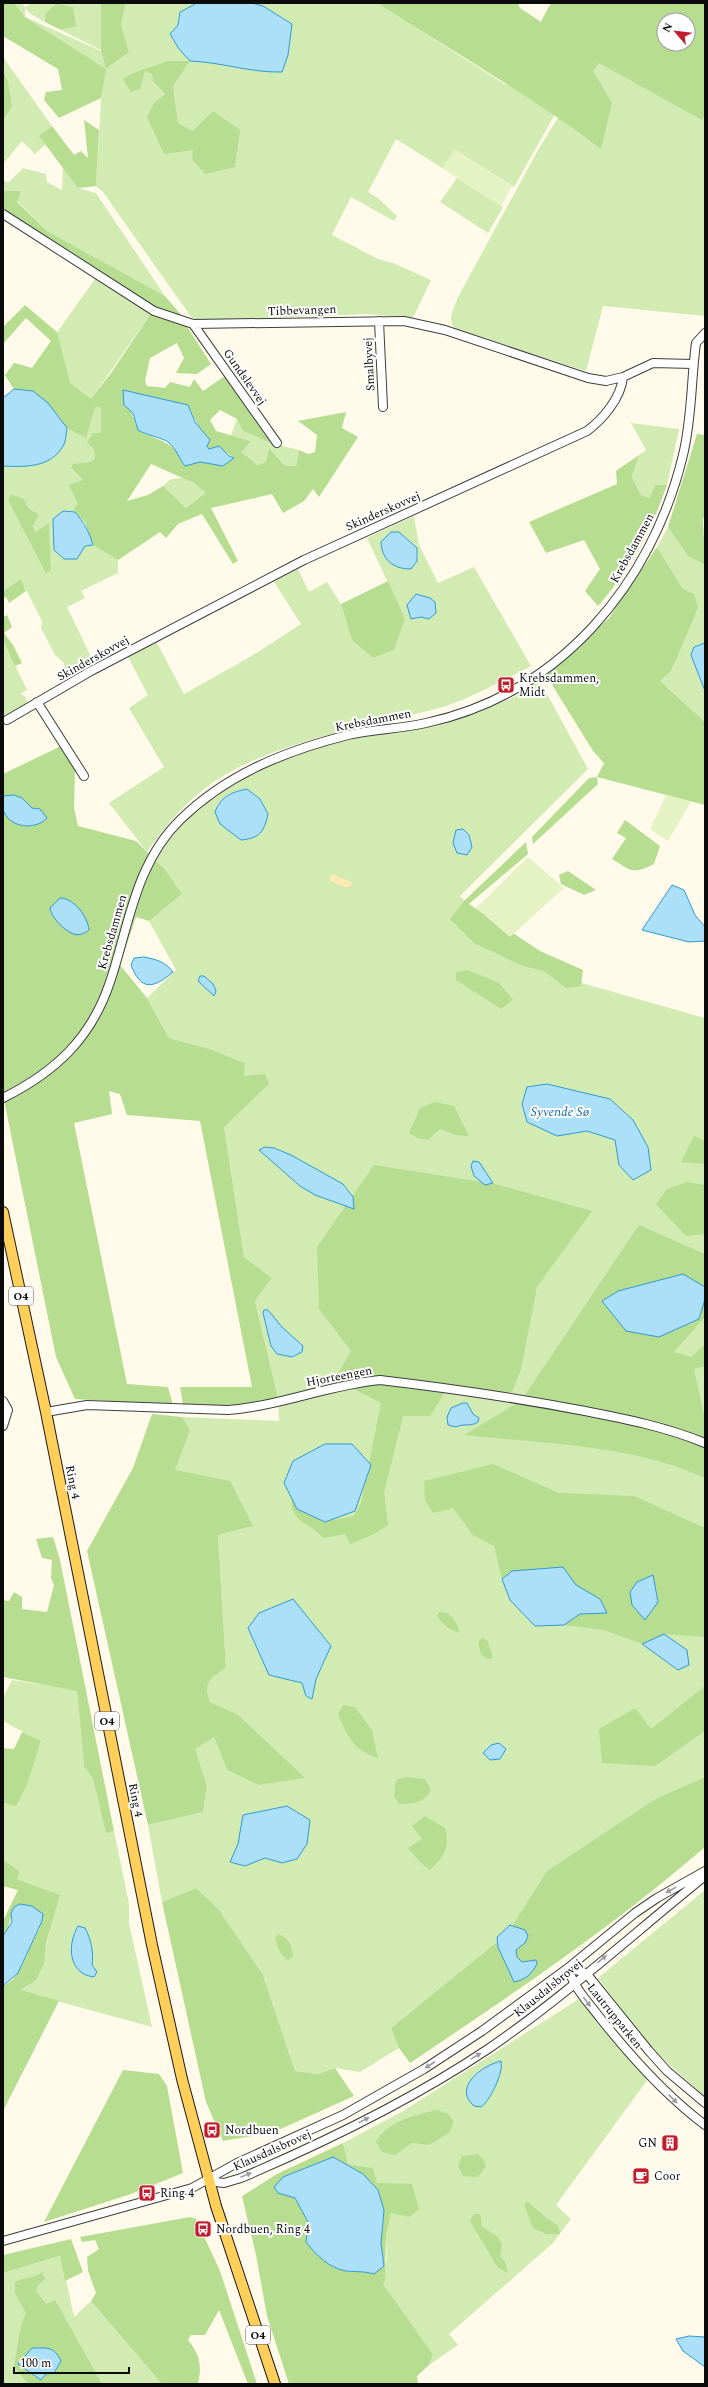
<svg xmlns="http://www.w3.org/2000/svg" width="708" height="2387" font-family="Spectral,serif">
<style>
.green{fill:#d2ebb2;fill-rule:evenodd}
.forest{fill:#b6dd90;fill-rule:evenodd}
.sand{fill:#feeab3}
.pitch{fill:#e4f2c4}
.water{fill:#ace0f9;stroke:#2f9ad4}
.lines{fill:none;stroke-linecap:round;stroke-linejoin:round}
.minor-casing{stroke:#3e3e3e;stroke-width:10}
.major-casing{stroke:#1c1c1c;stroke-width:12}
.minor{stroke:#fff;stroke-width:8}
.major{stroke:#ffcf5a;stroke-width:10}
.oneway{fill:#9d9d9d}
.labels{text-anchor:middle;stroke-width:4;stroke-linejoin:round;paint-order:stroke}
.shield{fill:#fff;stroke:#545454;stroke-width:1}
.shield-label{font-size:11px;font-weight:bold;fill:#0b0b0b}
.street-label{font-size:12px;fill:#0b0b0b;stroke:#fff}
.poi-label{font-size:12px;fill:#0b0b0b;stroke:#fff;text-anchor:start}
.water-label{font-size:13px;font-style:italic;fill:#0f69a3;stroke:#fff}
</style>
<rect width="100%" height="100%" fill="#fffaea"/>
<!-- green -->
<path class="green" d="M14 3H22L25 7 32 3H101V50L61 30 75 26 44 17 45 22 29 13 25 8V17L101 51 106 69 129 52 121 24 126 3H197L179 12 178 25 170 34 191 61C221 62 251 73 282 72L263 6 252 3H377L506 85 551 3H705V316L603 306 586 371 457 330C445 321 454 309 458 297L538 150 559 116 555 114 514 187 455 150 442 168 396 139 368 192 378 198 397 216 394 221 351 197 332 235 378 259 393 263 431 280 413 318 367 314 194 321 103 192 96 186 102 84 106 69 25 17ZM664 20H688V44H664ZM166 61H190L173 86 178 123 193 131 205 174 193 150 154 103 165 94 153 83 152 74 145 70Z
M3 57 52 126 40 136 47 143 35 154 22 141 3 164V120L12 107C9 90 3 74 3 57Z
M63 167 78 188 96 193 165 296 47 231 17 201 21 191H3V180L8 183 23 168 46 174 47 182 62 190Z
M457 178 503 207 488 233 440 202Z
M97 276 152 312 91 399 95 407 101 408V434L94 450 96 459 92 462 71 469 83 480 79 504 73 509 75 512 63 511 85 546 93 545 118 560V573L81 591 85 598 67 607 95 665 64 680 60 673 65 669 64 663 55 655 41 628 42 621 21 580 3 591V466L14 467 33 391 14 389 5 375 14 363 32 368ZM11 494 24 499 36 532 49 524 51 570 46 574 8 500Z
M237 419 243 431 271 443 299 450 296 466H285L269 448 266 462 257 465 242 452 251 441 231 435Z
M631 423 679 429 667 485H655L650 498 641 495 632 477 639 455 646 450Z
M183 478 195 483 207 493 186 508 163 486 171 479Z
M414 516 419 545 438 583 474 567 531 666C503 680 476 696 446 706 426 712 404 716 384 721 327 735 251 752 204 789 181 807 164 828 147 852L109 803 164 767 129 708 148 695 127 655 156 641 184 694 250 657 301 624 274 582 298 569 309 592 327 582 341 604 352 640 373 658 394 650 405 619 367 538Z
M668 527 688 556 705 565V722L660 681 683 589 657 547Z
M3 640 27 690 20 694 25 696 28 704 13 722 3 726Z
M536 680 541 683 588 769 460 896 499 932 564 978 705 1018V1777L657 1798 508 1933 391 2028 399 2048 360 2072 335 2068 318 2074 295 2071 263 1975 196 1888 162 1902 148 1825 203 1812 207 1786 194 1749 214 1737 227 1770 258 1785 237 1714 210 1702C203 1682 210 1679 226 1668L218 1535 253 1526 174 1470 190 1430 182 1417 279 1421 278 1398 255 1301 272 1278 244 1257 224 1127 244 1076 245 1063 210 1049 169 1038 147 998 176 970 149 921 182 894 155 860C201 788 273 756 354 739 378 734 402 732 426 727 447 722 466 714 486 706 494 703 504 702 512 698 521 694 528 686 536 680Z
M12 1680 77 1690 84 1766 93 1779 106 1832 114 1831 129 1904V1923L152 2027 20 1991C45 1976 41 1965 47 1941 51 1925 55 1910 60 1895L17 1879 20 1872 3 1859V1803L16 1805 41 1742 3 1721V1698Z
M705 1890V2097L650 2047 598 1978Z
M579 1999 648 2079 556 2205 571 2219 553 2243 449 2334 458 2345 429 2365 433 2354 383 2284 387 2257 386 2237 391 2212 376 2183 373 2168 348 2164 343 2143 403 2111Z
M61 2256 74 2317 91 2301 162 2384H3V2273Z"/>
<!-- forest -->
<path class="forest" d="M3 3H14L25 17 106 69 101 51V3H126L121 24 129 52 106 69 101 98 59 118 44 100 46 92 62 90 58 69 3 36Z
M377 3H518L520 8 541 22 551 3H705V114L702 120 599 63 593 71 612 103 601 149C530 95 452 51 377 3ZM664 20H688V44H664Z
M57 4 73 7 76 26 61 30 45 22C44 12 50 9 57 4Z
M166 61H190L173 86 178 123 193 131 213 111 240 130 235 167 205 174 192 159 193 150 164 154 147 117 154 103 165 94 153 82 152 74 145 71 140 89 131 92 123 79C134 71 153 67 166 61Z
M3 70 8 82 12 107 3 120Z
M84 120 99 130 96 186 78 188 39 136 52 126 74 155 81 151 88 158Z
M3 191H21L17 202 47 231 165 296 183 317 155 309 3 210Z
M25 305 57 332 70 383 91 399 111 373 152 312 186 325 211 364 197 374 176 373 184 358 177 343 150 358 145 381 147 386 165 388 170 382 190 387 194 379 203 391 225 376 271 443 243 431 237 419 220 410 210 420 216 431 251 441 242 452 257 465 266 462 269 448 285 466H296L299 450 308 454 315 452 317 435 298 421 346 412 342 428 358 437 319 497 313 489 304 501 283 513 272 494 211 508 238 561 233 564 202 514 178 524 166 538 160 532 118 560 93 545 85 523 73 509 78 504 69 485 83 480 71 468 73 464 91 462 95 459 94 450 87 442 93 433H101V408L95 407 86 438 67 428 61 418 33 391 14 389 5 375 14 363 32 368 51 341 26 318 3 344V327ZM123 390 188 405 209 449 224 451 234 458 223 466 200 462 182 463C177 441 154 440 138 430ZM151 464 194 483 206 493 186 508 163 486 148 495 127 501Z
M697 434 705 435V516L703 519 705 565 688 556 668 527Z
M639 455 632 477 641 495 650 498 655 485H667C650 533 632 567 598 606L585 591 600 569 584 540 546 553 529 522 617 484 616 471Z
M11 494 24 499 28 508 39 515 33 526 36 532 49 523 51 570 46 574 8 500Z
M657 547 683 589 694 594 698 608 671 671 660 681 705 722V805L597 777 598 784 533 844 532 837 589 778 597 777 604 763 593 751 546 675 609 618Z
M21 579 26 591 9 603 6 597 3 598V591Z
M388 581 405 619 394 650 373 658 352 640 341 604Z
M7 615 12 627 4 633 13 645 22 663 15 666 3 640V617Z
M61 746 75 768 74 808 78 826 136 841 165 870 182 894 149 921 136 917 120 965 147 998 169 1038 210 1049 245 1063 244 1076 265 1074 269 1084 224 1127 244 1257 272 1278 255 1301 278 1398 234 1406 183 1404 180 1387H252L200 1121 127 1115 120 1094 109 1091 112 1114 74 1123 127 1384 168 1387 173 1405 75 1399 56 1357 3 1095V774Z
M625 820 660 846 654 864C632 875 632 871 612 859L626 838 617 833Z
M526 842 528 854 469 904 540 951 583 970 581 986 566 988 544 971 523 966 474 943 450 919 465 900Z
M568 871 596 890 584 895 561 884 559 875Z
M467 970 499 983 513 1000 501 1009 456 980V972Z
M435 1102 454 1106 469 1136 455 1135 440 1129 428 1140 417 1138 409 1133 420 1108Z
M694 1136 705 1141V1164L681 1162Z
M374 1165 495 1184 592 1211 537 1287 521 1369 512 1392H445L430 1416H403L384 1493 388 1525 374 1534 350 1544 345 1534 323 1538C308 1520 288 1524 292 1492L308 1507 328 1521 354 1516 361 1503 381 1403 335 1379 351 1351 319 1309 317 1247Z
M687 1182 705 1185V1234L686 1236 656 1204 667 1189Z
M639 1225 705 1254V1317L674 1352 691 1357 705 1344V1366L694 1369 705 1420V1478C630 1444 544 1444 464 1435L521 1401Z
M152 1414 182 1417 190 1430 175 1470 230 1481 253 1526 218 1535 226 1668C210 1679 203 1682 210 1702L237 1714 305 1778 258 1785 227 1770 214 1737 195 1749 207 1786 203 1812 148 1825 87 1551 133 1468Z
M493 1464 559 1493 634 1496 705 1528V1637L664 1634 642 1644 604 1630 564 1625 580 1614 606 1613 600 1599 576 1585 563 1567 512 1571 502 1579 494 1546 473 1535 453 1508 433 1513 425 1500 424 1481Z
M53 1537 60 1560 114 1831 106 1833 93 1779 84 1766 77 1691 3 1677V1600L9 1601 14 1592 22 1597V1609L47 1612 54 1585 51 1578 52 1560 42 1558 36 1539Z
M439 1612C452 1611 457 1623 460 1633 449 1630 444 1625 437 1616Z
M482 1638 487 1640 493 1658 487 1659 481 1654 478 1642Z
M705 1686V1731L655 1766 602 1763 599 1729 635 1708 651 1729Z
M343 1705 355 1707 372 1730 378 1758C352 1750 348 1736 338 1714Z
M22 1732 41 1741 27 1785 16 1806 3 1803V1748L14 1749Z
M405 1777 425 1779 431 1790C424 1803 412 1804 399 1804L394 1796 396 1780Z
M705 1777V1847C613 1927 511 1995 410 2063L399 2048 391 2028 508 1933 547 1871 657 1798Z
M425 1816 445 1828C450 1849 445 1855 430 1870L420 1862 408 1848 422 1839 412 1826Z
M3 1859 20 1872 17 1879 60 1895 46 1943 44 1963 36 1980 21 1990 59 2001 3 2111V1986C22 1979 29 1944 40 1928L14 1907C9 1919 12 1923 3 1936V1921L18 1890 3 1886Z
M196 1888 218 1909 263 1975 295 2071 318 2074 335 2068 354 2096 274 2132 223 2141 206 2102 162 1902Z
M278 1934C289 1937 292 1946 293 1957L288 1960C279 1955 278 1947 275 1938Z
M123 2070 159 2074 167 2086 183 2173 131 2194 44 2222Z
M438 2110 448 2114 454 2122 449 2133 429 2145 412 2143 395 2155 382 2152 376 2142C386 2122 417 2114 438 2110Z
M343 2143 348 2164 373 2168 377 2183 412 2184 419 2209 409 2217 391 2213 386 2237 385 2280 383 2284 433 2354 429 2365 417 2376 418 2384H289L267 2316 256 2255 242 2196 277 2174ZM333 2157 363 2174 384 2210 381 2243 384 2266 373 2274C364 2271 356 2272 346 2271 329 2268 316 2255 306 2242L308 2222 283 2177Z
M478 2154 483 2159 486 2166 478 2177 463 2176 458 2166 462 2156Z
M527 2201 545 2217 558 2226 560 2234H546L533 2228 524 2204Z
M474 2214H480L482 2227C497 2236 505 2237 500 2256L505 2262 508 2273 498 2268 470 2221Z
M190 2217 196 2219 220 2271 257 2384H248L219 2310 205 2335H191L188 2340C200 2355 202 2365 198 2384H162L91 2301 96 2293 88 2271 87 2257 99 2249 95 2240 82 2242 80 2237Z
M71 2239 83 2272 65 2281 60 2256 3 2273V2255Z
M42 2272 45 2279 38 2285 36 2291 46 2304 55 2300 102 2384H28L14 2366 21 2325 26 2313 15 2293V2282C24 2277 34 2279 42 2272Z"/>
<!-- sand -->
<path class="sand" d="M332 874 352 882 350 887C346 888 332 883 329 879Z"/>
<!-- pitch -->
<path class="pitch" d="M454 150 512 186 501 206 442 168Z
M666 795 691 802 668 841 650 829Z
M528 857 564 888 510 937 476 908Z"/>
<!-- water -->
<path class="water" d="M197 3H252L263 6 292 24 288 55 282 72C251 73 221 62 190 61L179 49 170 34 178 25 180 12Z
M14 389 33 391 48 403 67 428C66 433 66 442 63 446 51 468 24 467 3 466V398Z
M123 390 188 405 195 422 210 440 207 446 209 449 219 446 229 456 234 458 223 466 200 462 185 466C179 459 177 449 168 442 163 438 146 435 138 430L133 413 124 405Z
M63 511 75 512C84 523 89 531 93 545L85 546 77 559H64L54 550 53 519Z
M391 532H399L417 548V561L411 569C393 569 382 560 381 542Z
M416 594 430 598 435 602 436 613 429 619 421 617 411 619 407 605Z
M705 643V691L691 655 694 647Z
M247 789 260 799 268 814C264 832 260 838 241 840L220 824 215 812C221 796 232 792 247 789Z
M14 795 22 798 32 808 40 809 47 818C35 831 8 828 3 809 2 805 3 800 3 796Z
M463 829 469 835 472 847 467 855 457 853 453 843 456 830Z
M672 885 684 890 695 915 705 927V941L689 942 642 930Z
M60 898C74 898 88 917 89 930 85 933 79 936 74 934 64 931 51 917 50 908Z
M144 957C155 959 166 962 173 972 153 989 141 991 131 965L134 958Z
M200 976H204L213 984 216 991 214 996 198 981Z
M547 1084 610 1099 633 1120 648 1147 651 1170 633 1180 619 1165 615 1140 587 1131 557 1136 527 1122 522 1104 527 1087Z
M265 1147 274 1148 291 1155 343 1184 353 1197 354 1209 315 1195 300 1186 259 1150Z
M473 1161 479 1162 493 1183 485 1185 474 1176 471 1166Z
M683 1274 705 1287V1299L699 1319 659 1337 626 1331 602 1301 618 1291Z
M264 1310H268L282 1327 303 1346 302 1352 292 1357 277 1354 271 1346 263 1313Z
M463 1403H467L473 1414 479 1418 478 1422C471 1427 464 1423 456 1427L448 1425 447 1417 451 1408Z
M325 1444H352L371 1465 355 1511 325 1522 297 1509 284 1483 293 1461Z
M563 1567 576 1585 600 1599 607 1613 580 1614 564 1625 535 1626 510 1600 502 1579 512 1571Z
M653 1575 658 1602 645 1620 632 1605 630 1592 637 1582Z
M293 1599 331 1646 316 1679 312 1699 306 1696 302 1683 269 1675 248 1628 259 1613Z
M664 1634 687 1650 689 1665 678 1670 642 1644Z
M499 1743 506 1749 500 1759 490 1760 483 1753 491 1745Z
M287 1806 310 1820 307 1844 297 1859 282 1863 265 1858 245 1866 230 1862 238 1844 243 1815Z
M20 1904 32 1906 43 1914 42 1921 18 1973 3 1986V1936L12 1922 11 1913 14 1907Z
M510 1925 525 1930 528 1936 525 1943 516 1950 517 1957 522 1962 536 1960 537 1964C531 1975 526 1979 514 1982L498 1947 497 1937Z
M78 1926 85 1928C91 1939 94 1953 92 1965L97 1972 94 1977C68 1974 67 1945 78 1926Z
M501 2061C504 2072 490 2101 481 2107L474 2106C452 2087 483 2065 501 2061Z
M333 2157 363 2174 378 2190 384 2210 381 2243 384 2266 374 2274C364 2271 356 2272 346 2271 329 2268 316 2255 306 2242L308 2222 295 2198 278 2193 274 2187 283 2177Z
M689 2336 705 2337V2367L683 2351 676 2339Z
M32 2348C47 2348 54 2346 61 2361L54 2373 46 2374 41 2380 18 2364Z"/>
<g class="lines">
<!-- minor casing -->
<g class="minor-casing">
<path id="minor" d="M3 214 154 311 193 324 404 321 445 330 588 378 606 381 623 377 653 363 693 364
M379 321 383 407
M193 324 277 443
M37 702 84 776
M7 720 91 671 304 560 587 431C603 419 621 398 623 377
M3 1098C55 1072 91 1039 110 982 129 926 135 864 180 820 227 774 285 751 348 735 373 729 400 729 426 723 560 694 652 584 683 455 692 419 691 380 696 343L705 333
M3 1401 8 1410 3 1426
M46 1412 87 1405 228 1410C280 1406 328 1385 380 1380 448 1388 517 1398 585 1411 626 1419 666 1427 705 1443
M568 1968C574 1988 588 2002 601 2019 632 2058 665 2095 705 2125
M568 1968 586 1973 649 2051 667 2071 705 2103
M208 2181 224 2183 241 2178C325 2142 412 2100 488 2049 564 1997 633 1934 705 1876
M3 2241 192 2188 237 2163 343 2115 424 2069 482 2031 568 1968 635 1913 657 1898 705 1871"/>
</g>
<!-- major casing -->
<g class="major-casing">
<path id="major" d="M3 1212 46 1412 152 1945 182 2079 216 2206 275 2384"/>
</g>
<!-- minor -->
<use href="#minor" class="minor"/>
<!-- major -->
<use href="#major" class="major"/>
</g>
<!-- one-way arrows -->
<defs><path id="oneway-solid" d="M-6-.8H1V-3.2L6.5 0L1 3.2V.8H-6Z"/></defs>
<g class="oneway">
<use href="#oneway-solid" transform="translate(671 1890) rotate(151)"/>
<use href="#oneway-solid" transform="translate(602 1959) rotate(-40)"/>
<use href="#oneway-solid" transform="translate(587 2002) rotate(52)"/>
<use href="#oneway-solid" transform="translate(476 2056) rotate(-31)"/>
<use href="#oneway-solid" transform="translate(430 2065) rotate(147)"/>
<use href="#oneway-solid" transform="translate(673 2099) rotate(44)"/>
<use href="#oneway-solid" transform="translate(364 2120) rotate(-28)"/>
<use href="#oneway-solid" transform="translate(246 2175) rotate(-22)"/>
</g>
<!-- icons -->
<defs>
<g id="bus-square" transform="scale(0.9)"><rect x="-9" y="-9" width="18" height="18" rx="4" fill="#c21d2c" stroke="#fff"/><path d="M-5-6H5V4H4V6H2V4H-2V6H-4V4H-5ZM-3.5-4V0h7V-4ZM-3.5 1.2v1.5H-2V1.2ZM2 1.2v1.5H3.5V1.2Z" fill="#fff"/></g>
<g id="building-square" transform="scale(0.9)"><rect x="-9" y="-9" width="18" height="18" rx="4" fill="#c21d2c" stroke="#fff"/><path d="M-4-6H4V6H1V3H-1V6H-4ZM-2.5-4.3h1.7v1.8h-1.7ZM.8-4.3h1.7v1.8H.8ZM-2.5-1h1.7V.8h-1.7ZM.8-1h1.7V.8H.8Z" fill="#fff"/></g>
<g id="cafe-square" transform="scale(0.9)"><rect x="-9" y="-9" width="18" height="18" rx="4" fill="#c21d2c" stroke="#fff"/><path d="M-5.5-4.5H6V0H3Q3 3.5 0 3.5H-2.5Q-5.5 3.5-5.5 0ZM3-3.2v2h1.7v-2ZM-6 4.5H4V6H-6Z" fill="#fff"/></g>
</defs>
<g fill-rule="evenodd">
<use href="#bus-square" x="506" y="685"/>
<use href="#bus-square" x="212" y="2130"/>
<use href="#building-square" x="670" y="2143"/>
<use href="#cafe-square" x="641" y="2176"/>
<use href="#bus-square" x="147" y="2193"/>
<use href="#bus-square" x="203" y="2229"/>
</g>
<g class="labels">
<!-- shield labels -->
<g class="shield">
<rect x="9" y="1287" width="24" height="18" rx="3"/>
<rect x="95" y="1712" width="24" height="18" rx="3"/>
<rect x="246" y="2326" width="24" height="18" rx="3"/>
</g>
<g class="shield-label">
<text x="21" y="1300">O4</text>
<text x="107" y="1725">O4</text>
<text x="258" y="2339">O4</text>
</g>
<!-- street labels -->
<g class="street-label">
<text transform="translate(302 310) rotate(-2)" y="4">Tibbevangen</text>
<text transform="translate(369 364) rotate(-93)" y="4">Smalbyvej</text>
<text transform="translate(245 377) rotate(55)" y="4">Gundslevvej</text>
<text transform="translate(383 511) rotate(-24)" y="4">Skinderskovvej</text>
<text transform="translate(632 548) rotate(-61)" y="4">Krebsdammen</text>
<text transform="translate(93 658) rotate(-29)" y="4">Skinderskovvej</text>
<text transform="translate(373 720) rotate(-11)" y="4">Krebsdammen</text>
<text transform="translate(112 932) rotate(-74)" y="4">Krebsdammen</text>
<text transform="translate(339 1376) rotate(-11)" y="4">Hjorteengen</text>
<text transform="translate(73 1482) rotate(79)" y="4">Ring 4</text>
<text transform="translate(136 1800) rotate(79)" y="4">Ring 4</text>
<text transform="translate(548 1988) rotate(-39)" y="4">Klausdalsbrovej</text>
<text transform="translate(615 2016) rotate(51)" y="4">Lautrupparken</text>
<text transform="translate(272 2150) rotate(-24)" y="4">Klausdalsbrovej</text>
</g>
<!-- poi labels -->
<g class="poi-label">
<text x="519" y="682">Krebsdammen,<tspan x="519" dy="14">Midt</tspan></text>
<text x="225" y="2134">Nordbuen</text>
<text x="657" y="2147" text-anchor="end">GN</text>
<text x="654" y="2180">Coor</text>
<text x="160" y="2197">Ring 4</text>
<text x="216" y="2233">Nordbuen, Ring 4</text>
</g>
<!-- water labels -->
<g class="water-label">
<text x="560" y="1116">Syvende Sø</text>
</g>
</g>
<!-- border -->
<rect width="708" height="2387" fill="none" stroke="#0b0b0b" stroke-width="8"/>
<!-- north arrow -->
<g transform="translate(676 32) rotate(298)"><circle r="19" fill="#ffffff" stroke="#9d9d9d"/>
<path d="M0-3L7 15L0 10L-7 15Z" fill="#c21d2c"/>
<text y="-6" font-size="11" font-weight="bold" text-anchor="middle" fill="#0b0b0b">N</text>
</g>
<!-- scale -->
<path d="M14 2367v6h115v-6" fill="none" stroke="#0b0b0b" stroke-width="2"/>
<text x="20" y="2367" font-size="12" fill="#0b0b0b" stroke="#ffffff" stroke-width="3" paint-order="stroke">100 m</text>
</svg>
